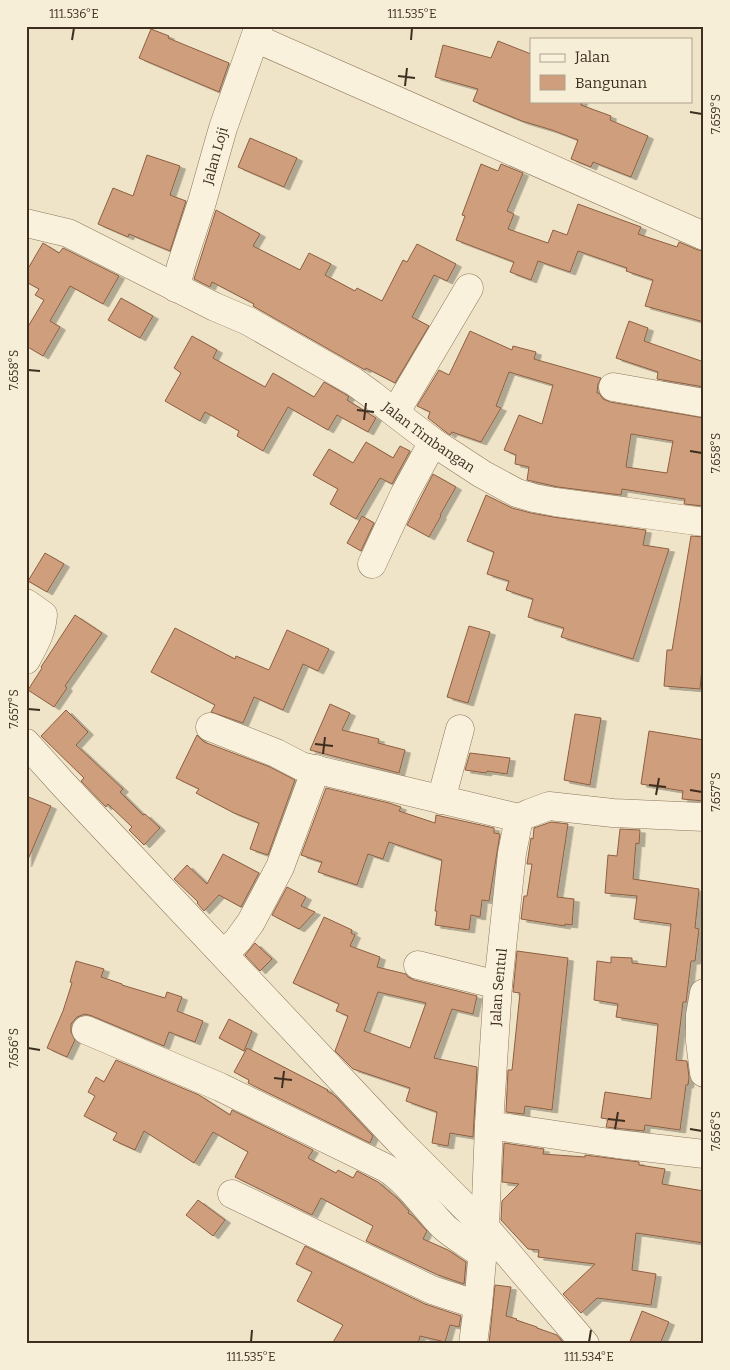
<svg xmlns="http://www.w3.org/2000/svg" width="730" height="1370" font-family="Bitter,serif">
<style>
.building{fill:#cf9f7d;stroke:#8d5f41;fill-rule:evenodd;filter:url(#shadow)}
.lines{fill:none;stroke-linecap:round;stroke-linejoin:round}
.minor-casing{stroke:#8d765c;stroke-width:29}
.minor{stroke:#faf1dc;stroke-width:28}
.ticks{fill:none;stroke:#3d2e20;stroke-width:2}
.labels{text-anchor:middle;stroke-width:5;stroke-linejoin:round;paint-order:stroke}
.street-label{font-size:14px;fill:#3d2e20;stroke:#f7eed8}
.neatline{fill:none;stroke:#3d2e20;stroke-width:2}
.ticks-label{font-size:12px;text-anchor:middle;fill:#3d2e20}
</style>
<defs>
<filter id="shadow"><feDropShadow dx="5.5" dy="3" stdDeviation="0" flood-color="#0004"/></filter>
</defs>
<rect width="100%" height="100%" fill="#f0e4c8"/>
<!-- building -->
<path class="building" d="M151 29 169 36 168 38 229 63 219 92 139 58Z
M498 41 531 54V101H582L581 105 611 116 610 120 648 136 631 177 593 162 591 167 571 159 578 140 552 130 522 121 473 101 478 89 435 77 443 45 491 58Z
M250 138 297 158 284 187 238 167Z
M147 155 180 166 170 195 186 201 170 251 129 234 128 237 98 224 113 188 133 196Z
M481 164 498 171 501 164 523 173 507 211 514 214 508 229 548 243 553 230 567 235 578 204 641 227 638 234 677 247 679 242 698 250 704 251V322L645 306 653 280 626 271 627 268 578 251 570 272 538 261 531 280 510 272 514 262 456 240 465 216 462 215Z
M216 210 260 234 253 246 300 270 309 253 331 264 325 275 355 291 357 288 382 301 403 260 407 262 417 244 456 264 447 281 434 275 412 317 429 326 395 383 366 368 365 370 253 306 254 304 212 282 210 287 194 279Z
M43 243 59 253 63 248 119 276 103 304 70 286 50 321 60 327 43 356 26 346V330L44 300 35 295 39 289 26 282V272Z
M121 298 153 316 140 338 108 320Z
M629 321 648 328 644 341 704 362V387L657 379 658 372 616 358Z
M470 331 512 350 513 346 536 352 534 359 601 378 598 384 597 393H599L603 399 610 402 704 418V506L684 504 685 499 622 489 621 495 558 487 527 480 529 467 515 464 516 455 504 450 519 415 542 424 553 385 509 372 496 406 501 408 481 442 452 432 450 435 442 429 428 418 430 412 417 406 439 370 449 375ZM631 434 673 441 667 473 626 467Z
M192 336 217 350 213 358 265 387 273 373 314 397 324 382 345 394 349 397 347 400 376 418 368 432 337 415 328 430 288 407 263 451 237 436 239 431 205 412 200 421 165 401 181 373 174 368Z
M366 442 393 458 400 446 410 451 392 484 380 478 356 519 330 504 338 489 313 475 329 449 353 463Z
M433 474 456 487 440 515 441 516 429 537 407 525Z
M486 495 512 508 531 513 553 517 646 530 643 545 669 549 633 659 561 637 564 628 528 617 533 599 506 590 509 581 487 574 494 552 467 541Z
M362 516 374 523 361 551 347 543Z
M691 536 704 537V647L700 689 664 686 667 650H672Z
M45 553 64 564 47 592 28 581Z
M75 615 102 633 65 686 67 688 54 707 28 690 42 668 41 667Z
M469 626 490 632 468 703 447 697Z
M175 628 235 659 236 656 269 670 287 630 329 649 318 671 303 664 283 710 254 697 243 723 211 712 215 705 151 672Z
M330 704 350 713 342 730 379 739 378 743 405 750 399 773 310 750Z
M66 710 88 732 76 745 123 789 120 792 143 815 145 814 160 828 144 845 129 830 132 827 108 804 106 807 81 781 84 778 41 736Z
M575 714 601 718 590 785 564 780Z
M649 731 704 740V801L682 799 683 791 641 784Z
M197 735 204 742 270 767 295 780 268 855 250 849 259 823 234 813 196 793 199 789 176 778Z
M470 753 510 758 507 774 487 771 486 773 465 770Z
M326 788 389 803 401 807 399 811 435 823 436 815 494 828V833L500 834 489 901 482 900 480 917 471 915 469 930 435 925 437 911H435L442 860 389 842 383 859 368 854 357 885 318 872 322 862 301 855Z
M26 796 51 806 26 864Z
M551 822 568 824 557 897 574 899 572 925 565 924V926L521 919 524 896H527L532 864H527L531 838 533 839 534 828Z
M620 829 640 830 639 844 636 843 633 879 699 889 695 928 699 929 695 961H691L686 1002H683L676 1060 687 1061 689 1077 688 1085H686L680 1130 645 1125 644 1131 606 1127 608 1119 601 1118 605 1092 651 1099 658 1024 616 1017 618 1004 594 1000 597 961 611 963V957L632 958V963L666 967 671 924 634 919 637 896 605 893 608 855 617 856Z
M223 854 259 873 241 907 219 895 204 911 197 903 198 902 174 879 187 865 207 884Z
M287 887 306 897 301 906 315 912 299 929 272 915Z
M324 917 352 930 351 933 355 935 350 946 380 957 377 967 406 974 408 977 414 980 477 996 473 1014 452 1009 434 1058 477 1067 473 1137 450 1133 448 1146 432 1143 437 1112 406 1101 410 1088 353 1069 335 1051 348 1016 336 1011 339 1004 293 983ZM378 992 426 1003 410 1048 364 1031Z
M255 943 272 959 260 971 245 955Z
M517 951 568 958 552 1110 525 1106 524 1114 506 1112 508 1070H512L520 993 513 992Z
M76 961 104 969 101 977 122 984V985L165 998 167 992 182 997 177 1011 203 1021 195 1042 169 1032 164 1046 92 1016 85 1014 77 1017 71 1024V1032L75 1040 67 1057 47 1048 63 1011 72 983 70 982Z
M229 1019 252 1031 244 1051 219 1038Z
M247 1048 328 1090 327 1091 334 1095 373 1136 370 1143 248 1083 249 1080 234 1072Z
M116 1060 199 1095 230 1115 232 1110 313 1150 308 1158 336 1173 338 1170 353 1178 357 1171 378 1182 398 1199 409 1211 408 1213 413 1216 427 1231 423 1239 448 1250 466 1262 464 1284 438 1275 366 1241 373 1226 321 1198 312 1215 235 1177 248 1152 213 1132 194 1163 144 1131 135 1150 113 1140 117 1133 84 1116 95 1096 88 1092 96 1077 104 1082Z
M504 1143 544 1149 543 1154 585 1157V1155L639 1162V1165L665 1169 662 1184 704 1191V1243L636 1233 632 1270 656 1274 651 1305 597 1298 581 1313 563 1294 595 1264 538 1257 539 1250 528 1249 501 1220 502 1201 519 1184 502 1182Z
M198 1200 225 1220 213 1236 186 1215Z
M305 1246 425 1304 461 1316 459 1327 450 1325 445 1342 420 1336 418 1344H332L343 1325 297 1301 312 1272 296 1264Z
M495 1285 511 1287 506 1316 517 1319 516 1320 537 1327V1328L557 1335 564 1344H489Z
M642 1311 669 1322 660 1344H629Z"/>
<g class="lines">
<!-- minor casing -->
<g class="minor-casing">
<g id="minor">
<path d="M255 38 704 236"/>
<path id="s1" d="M26 223 68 233 215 307 248 321 353 381 371 394 395 413 433 442 482 474 517 493 534 498 555 502 704 522"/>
<path id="s2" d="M176 288 181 266 202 202 223 128 259 26"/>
<path d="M613 387 704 403"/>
<path d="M395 413 469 288"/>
<path d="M372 564 404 495 433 442"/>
<path d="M26 603 43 615C42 632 34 645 26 660"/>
<path d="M210 727 276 753 301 766 519 818"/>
<path d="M26 743 62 783 398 1140 485 1227 585 1344"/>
<path d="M441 800 460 729"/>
<path d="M224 954 238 940 251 922 280 867 316 769"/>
<path d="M418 965 498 985"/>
<path d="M704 993 700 1015V1041L704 1073"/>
<path d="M86 1030 220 1087 386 1168C410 1183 424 1207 444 1227 455 1237 470 1245 482 1254"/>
<path d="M489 1125 617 1144 704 1154"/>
<path d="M232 1194 432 1290 478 1305"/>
<path id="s3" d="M473 1344 478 1305 485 1227 489 1125 498 985 512 853 519 818 530 813 549 806 613 813 704 817"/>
</g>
</g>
<!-- minor -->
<use href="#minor" class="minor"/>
</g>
<!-- ticks -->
<path class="ticks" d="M72 40 74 28M411 40 412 28M398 76 415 78M405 86 407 68M690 112 702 114M28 370 40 371M357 410 374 412M364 420 366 403M690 451 702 453M28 709 40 710M315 744 333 746M323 754 325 737M649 785 666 787M690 790 702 792M656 795 659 778M28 1048 40 1050M274 1078 292 1080M282 1088 284 1071M608 1119 625 1121M615 1129 618 1112M690 1129 702 1131M251 1342 252 1330M589 1342 591 1330"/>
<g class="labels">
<!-- street labels -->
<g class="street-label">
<text dy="5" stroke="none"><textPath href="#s2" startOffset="138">Jalan Loji</textPath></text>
<text dy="5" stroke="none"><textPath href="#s1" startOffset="459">Jalan Timbangan</textPath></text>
<text dy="5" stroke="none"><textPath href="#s3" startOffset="358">Jalan Sentul</textPath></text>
</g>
</g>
<!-- border -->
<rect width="730" height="1370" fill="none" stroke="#f7eed8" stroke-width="55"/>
<!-- legend -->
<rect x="530" y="38" width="162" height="65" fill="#f7eed8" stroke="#ada18e"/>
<rect x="540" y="54" width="25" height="8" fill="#faf1dc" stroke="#ada18e"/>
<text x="575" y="62" font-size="15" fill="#3d2e20">Jalan</text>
<rect x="540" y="75" width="25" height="15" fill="#cf9f7d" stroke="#ada18e"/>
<text x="575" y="88" font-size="15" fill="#3d2e20">Bangunan</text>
<rect x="28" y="28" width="674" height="1314" class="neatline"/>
<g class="ticks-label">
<text x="74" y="18">111.536°E</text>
<text x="412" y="18">111.535°E</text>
<text transform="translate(716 114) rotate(-90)" y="4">7.659°S</text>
<text transform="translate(14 370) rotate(-90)" y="4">7.658°S</text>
<text transform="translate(716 453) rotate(-90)" y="4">7.658°S</text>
<text transform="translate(14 709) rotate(-90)" y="4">7.657°S</text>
<text transform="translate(716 792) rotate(-90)" y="4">7.657°S</text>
<text transform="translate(14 1048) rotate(-90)" y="4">7.656°S</text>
<text transform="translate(716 1131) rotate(-90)" y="4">7.656°S</text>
<text x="251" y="1361">111.535°E</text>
<text x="589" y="1361">111.534°E</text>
</g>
</svg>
